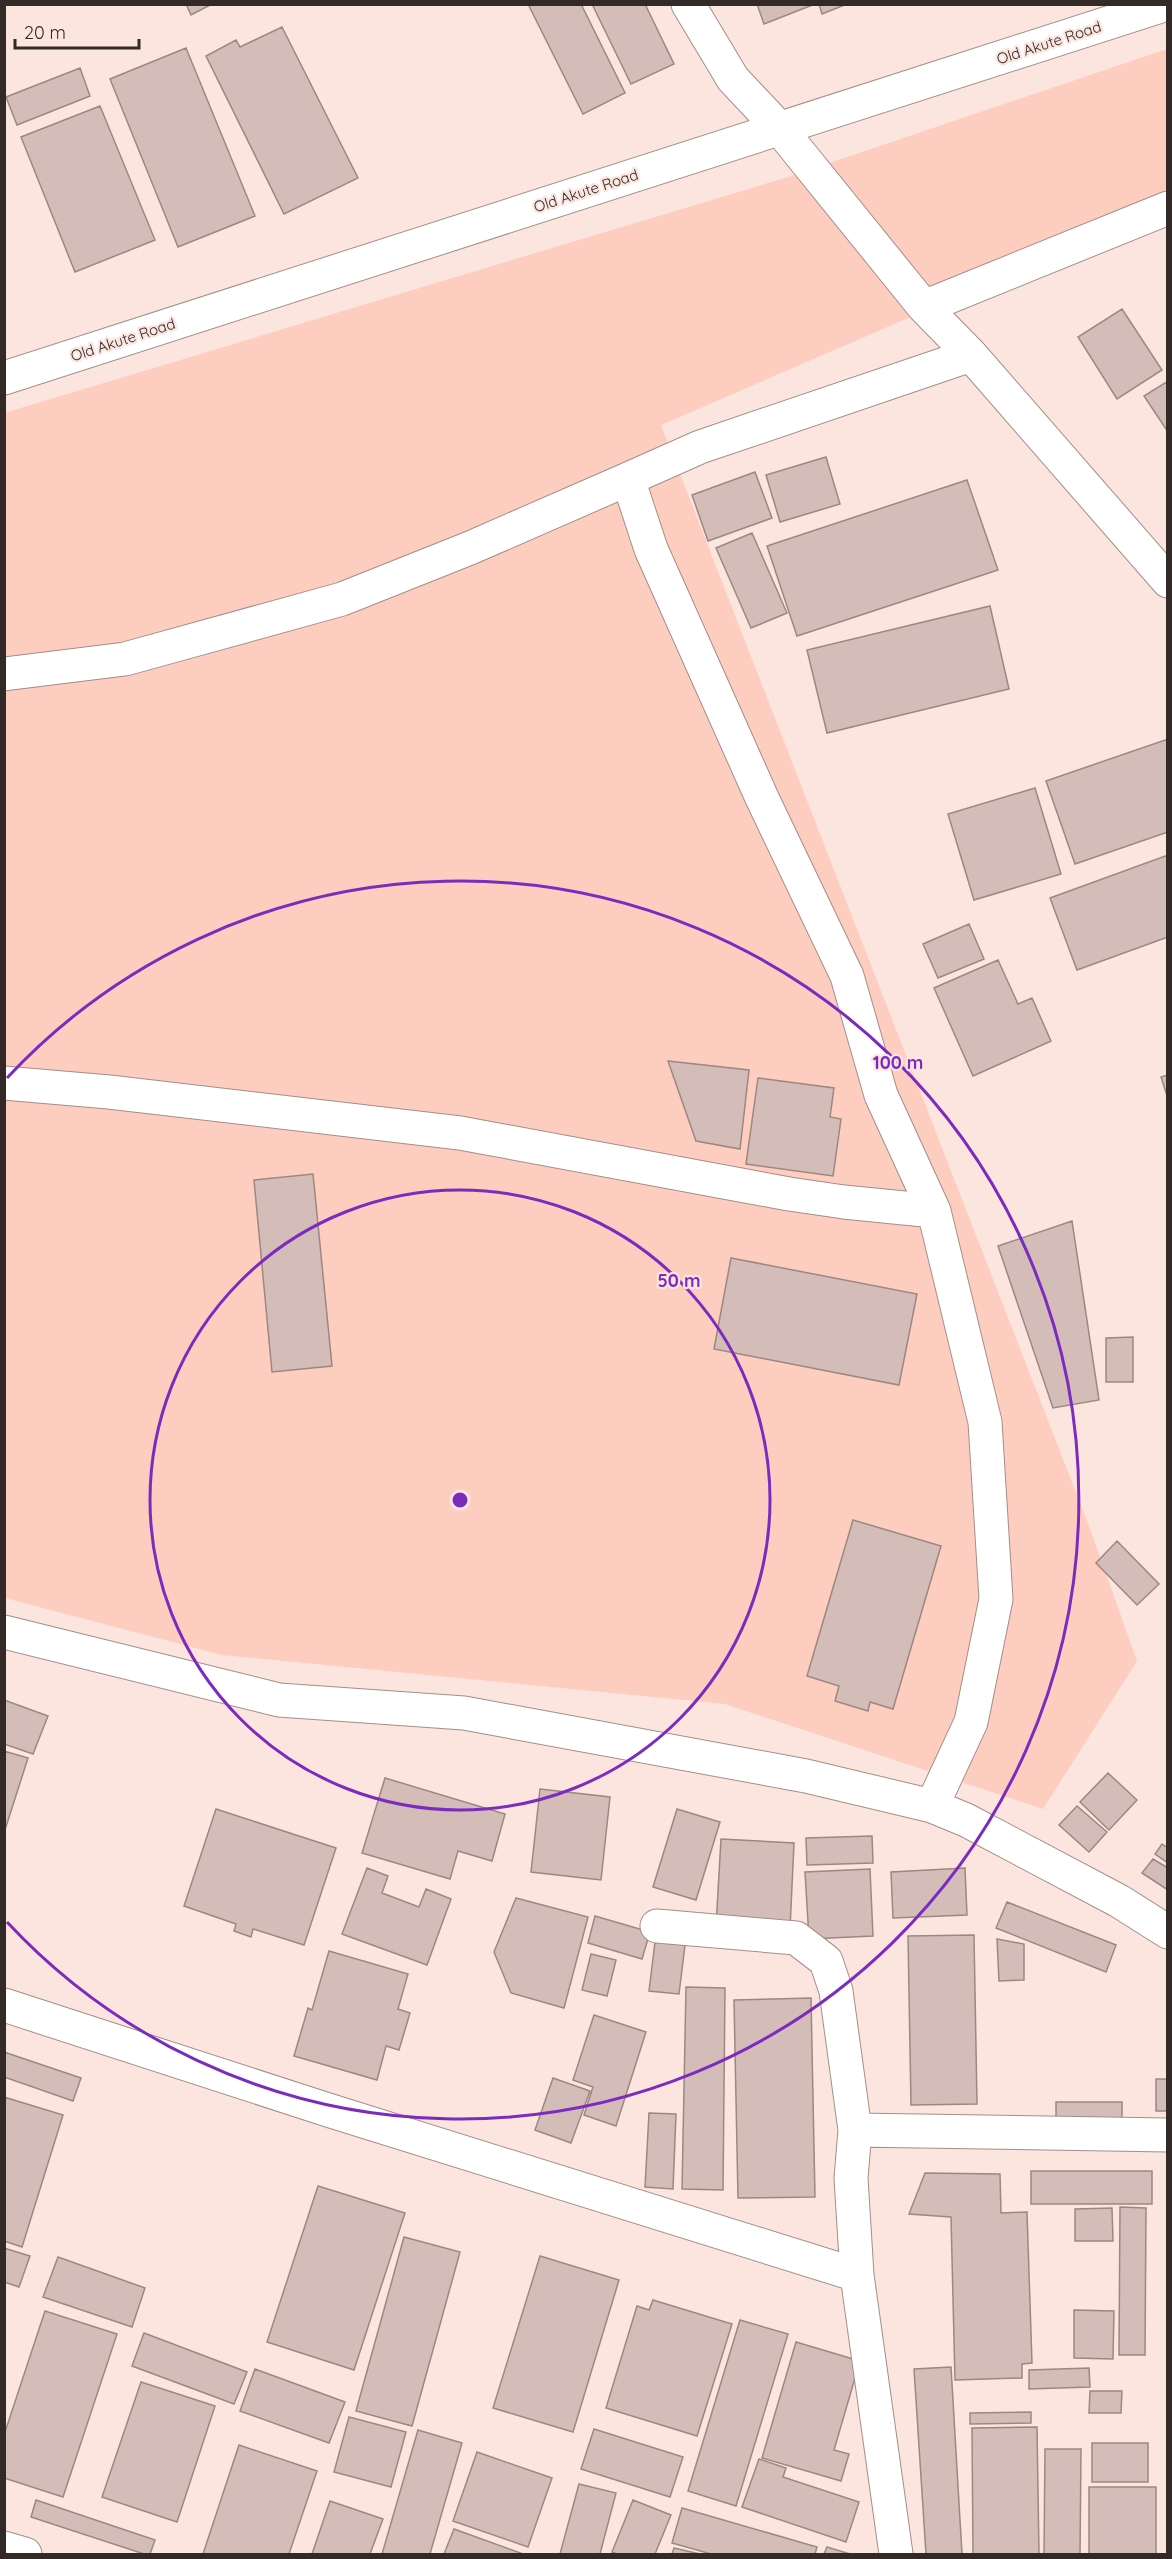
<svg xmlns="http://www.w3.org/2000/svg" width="1172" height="2559" font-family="Quicksand,sans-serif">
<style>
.green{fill:#fdcdc0}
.building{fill:#d4bdb8;stroke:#9c8781;stroke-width:1.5}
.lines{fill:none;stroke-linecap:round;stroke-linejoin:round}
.minor-casing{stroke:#a38e88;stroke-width:35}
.minor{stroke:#fff;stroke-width:33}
.ring{fill:none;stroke:#7b2cbf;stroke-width:3}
.labels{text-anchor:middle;stroke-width:4.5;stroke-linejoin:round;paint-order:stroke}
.street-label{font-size:15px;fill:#332a28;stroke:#fde5df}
.centre{fill:#7b2cbf;stroke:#fde5df;stroke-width:3}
.ring-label{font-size:18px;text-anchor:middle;font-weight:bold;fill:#7b2cbf;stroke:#fde5df;stroke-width:4.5;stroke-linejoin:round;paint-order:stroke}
</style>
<rect width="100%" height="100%" fill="#fde5df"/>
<!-- green -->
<path class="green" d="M1167 49V206L661 425 1089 1526 1137 1661 1043 1809 725 1704 222 1655 5 1598 4 413 788 177Z"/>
<!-- building -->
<path class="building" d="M186 4H212L191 15Z
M528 4H581L625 93 583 114Z
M592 4H645L674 64 631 84Z
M757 4H815L764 24Z
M819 4H847L822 14Z
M282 27 358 178 284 214 206 56 236 40 240 47Z
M186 48 255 216 178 247 110 79Z
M80 68 90 96 17 125 6 97Z
M100 106 155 240 75 272 21 137Z
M1122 309 1162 370 1117 399 1078 337Z
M1168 381V432L1144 396Z
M826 457 840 504 780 522 766 475Z
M755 472 772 518 708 541 692 495Z
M967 480 998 570 797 636 767 546Z
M752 533 787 613 751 628 716 548Z
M990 606 1009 689 827 733 807 650Z
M1168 739V832L1075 864 1046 781Z
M1035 788 1061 874 974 900 948 814Z
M1168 855V937L1077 970 1050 898Z
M969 924 984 959 938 978 923 944Z
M998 960 1018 1004 1032 998 1051 1041 973 1076 934 988Z
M668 1061 749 1070 740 1149 696 1141Z
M1168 1075V1099L1161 1077Z
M758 1078 834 1088 830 1117 841 1119 833 1176 746 1164Z
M313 1174 332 1366 272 1372 254 1180Z
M1072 1221 1099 1400 1053 1408 998 1246Z
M731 1258 917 1294 899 1385 714 1349Z
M1133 1337V1382H1106V1338Z
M853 1520 941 1546 893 1709 870 1702 868 1711 835 1701 839 1686 807 1676Z
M1117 1541 1159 1584 1137 1605 1096 1563Z
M4 1700 48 1716 33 1754 4 1744Z
M4 1751 28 1758 4 1833Z
M1108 1773 1137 1800 1109 1830 1080 1802Z
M385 1778 505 1814 492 1861 458 1851 450 1879 362 1853Z
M540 1789 610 1797 601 1880 531 1872Z
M1077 1806 1107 1832 1089 1852 1059 1825Z
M216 1809 336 1848 304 1945 253 1929 251 1937 234 1931 236 1924 184 1906Z
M677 1809 720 1822 696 1900 653 1887Z
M872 1836 873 1863 807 1865 806 1838Z
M721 1839 794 1843 790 1929 716 1926Z
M1162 1844 1168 1848V1863L1155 1854Z
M1153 1859 1168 1868V1890L1142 1873Z
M367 1868 388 1876 382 1893 419 1907 426 1889 451 1899 427 1965 342 1934Z
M965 1868 967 1915 893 1918 891 1872Z
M870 1869 873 1936 809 1939 805 1872Z
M516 1898 588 1917 564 2008 511 1993 494 1952Z
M1007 1902 1116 1945 1106 1972 996 1928Z
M595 1916 650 1932 642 1959 588 1943Z
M974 1935 977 2104 911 2105 908 1936Z
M997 1939 1024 1944V1980L999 1981Z
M655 1942 685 1945 679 1994 649 1991Z
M329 1951 408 1974 398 2009 410 2013 399 2050 386 2046 377 2080 294 2056 308 2008 312 2010Z
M591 1954 616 1960 607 1996 582 1990Z
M686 1987 725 1988 723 2190 682 2189Z
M811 1998 815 2197 738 2198 734 2000Z
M594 2015 646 2032 616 2126 584 2115 593 2087 573 2080Z
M4 2052 81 2078 73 2101 4 2077Z
M553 2078 590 2091 571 2143 535 2130Z
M1156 2079H1168V2111H1156Z
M4 2097 63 2115 22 2247 4 2241Z
M1056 2102H1122V2125H1056Z
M649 2113 676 2114 673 2189 645 2187Z
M1031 2171H1152V2204H1031Z
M925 2173 1000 2174 1001 2213 1027 2212 1032 2363 1022 2364V2378L955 2380 951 2217 909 2214Z
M318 2186 405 2213 354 2370 267 2342Z
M1120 2207 1146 2208 1145 2355H1119Z
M1112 2208 1113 2241H1075V2209Z
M404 2237 460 2252 412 2426 356 2411Z
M4 2248 30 2256 19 2287 4 2282Z
M540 2256 619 2280 573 2432 493 2408Z
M58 2257 145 2288 132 2327 43 2297Z
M653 2300 732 2324 697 2436 606 2408 637 2306 649 2310Z
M1074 2310 1114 2311 1113 2359 1074 2358Z
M45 2311 117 2334 63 2497 4 2478V2435Z
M740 2320 788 2334 736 2506 688 2491Z
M144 2333 247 2372 234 2404 132 2366Z
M796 2342 860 2361 834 2450 849 2454 841 2481 762 2458Z
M951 2367 962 2554H926L914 2369Z
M1089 2368 1090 2387 1029 2389V2370Z
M255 2369 345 2402 329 2443 240 2411Z
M141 2382 215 2406 177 2522 102 2497Z
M1090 2391H1122L1121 2413H1089Z
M1031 2412V2423L970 2424V2413Z
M349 2417 406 2432 391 2487 334 2472Z
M1037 2427 1039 2554H973L972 2428Z
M594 2429 683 2457 670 2497 581 2469Z
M418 2430 462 2443 430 2554H382Z
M1092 2443H1148V2482H1092Z
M239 2445 317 2471 289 2554H203Z
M1045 2449H1081L1080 2554H1044Z
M477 2452 552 2478 528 2547 453 2521Z
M759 2459 786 2468 783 2477 859 2502 846 2542 742 2507Z
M579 2484 616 2493 600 2554H560Z
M1089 2487H1156V2554H1089Z
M36 2500 155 2540 150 2554H144L31 2517Z
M633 2500 671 2515 655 2554H617L612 2552Z
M330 2501 383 2519 370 2554H312Z
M682 2508 817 2547 815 2554H711L672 2543Z
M454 2529 523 2554H444Z
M827 2547 850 2554H824Z
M674 2548 700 2554H672Z"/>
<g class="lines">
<!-- minor casing -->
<g class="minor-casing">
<path id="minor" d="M688 4 733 79 780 129 924 307 971 355 1168 581
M924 307 1168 208
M4 378 1167 4
M4 674 125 659 342 599 470 548 628 479
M4 1083 109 1092 460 1133 789 1194 844 1202 934 1211
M4 1632 279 1700 464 1713 806 1776 932 1806 966 1820 1119 1901 1168 1932
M932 1806 971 1722 996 1599 985 1422 934 1211 881 1095 847 976 762 798 651 549 628 479 700 447 971 355
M657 1926 796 1938 826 1961 836 1991 855 2130
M4 2005 328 2110 857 2275
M4 2548 25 2554
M896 2554 857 2275 851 2178 855 2130 1168 2135"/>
</g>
<!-- minor -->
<use href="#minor" class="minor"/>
</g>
<!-- distance rings -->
<g class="ring">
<circle cx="460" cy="1500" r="310"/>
<path d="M7 1078A619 619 0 1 1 7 1922"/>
</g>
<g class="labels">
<!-- street labels -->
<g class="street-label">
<text transform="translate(1049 43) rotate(-18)" y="5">Old Akute Road</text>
<text transform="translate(586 191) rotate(-18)" y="5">Old Akute Road</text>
<text transform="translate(123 340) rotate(-18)" y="5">Old Akute Road</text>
</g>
</g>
<circle cx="460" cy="1500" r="9" class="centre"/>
<g class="ring-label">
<text x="898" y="1069">100 m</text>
<text x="679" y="1287">50 m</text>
</g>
<!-- border -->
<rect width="1172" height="2559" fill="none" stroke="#332a28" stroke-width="12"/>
<!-- scale -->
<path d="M15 39v9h124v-9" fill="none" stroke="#332a28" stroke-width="3"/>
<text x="24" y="39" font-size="18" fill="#332a28" stroke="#fde5df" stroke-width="4.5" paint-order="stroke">20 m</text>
</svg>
